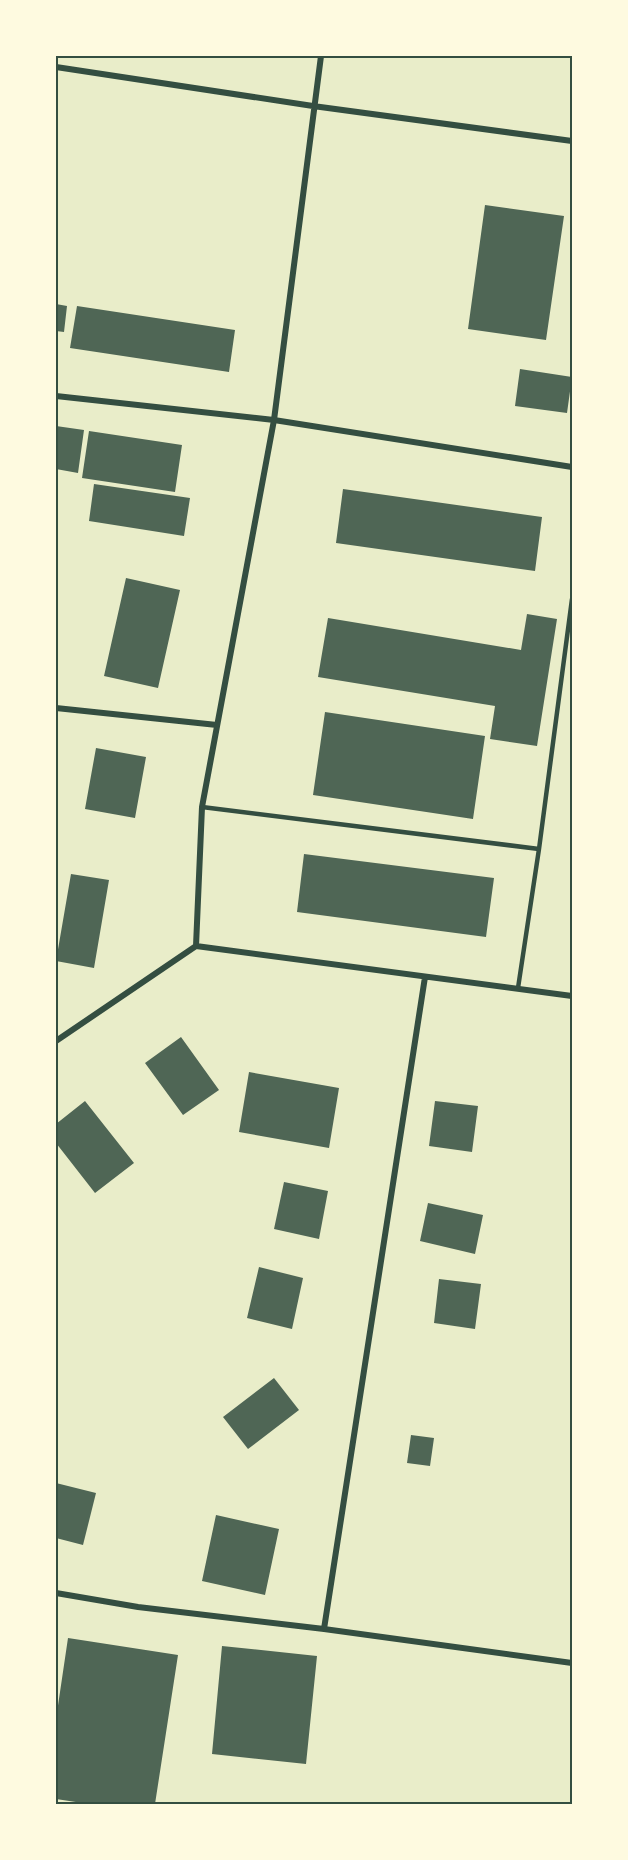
<svg xmlns="http://www.w3.org/2000/svg" width="628" height="1860" font-family="'Asap Condensed',sans-serif">
<style>
.building{fill:#4f6655}
.lines{fill:none;stroke-linecap:round;stroke-linejoin:round}
.service{stroke:#344e41;stroke-width:4.5}
.minor{stroke:#344e41;stroke-width:6}
.neatline{fill:none;stroke:#344e41;stroke-width:2}
</style>
<rect width="100%" height="100%" fill="#e9edc9"/>
<!-- building -->
<path class="building" d="M485 205 564 216 546 340 468 329Z
M56 304 67 306 64 332 56 331Z
M77 306 235 330 229 372 70 348Z
M520 369 572 377 567 413 515 406Z
M56 426 84 430 78 473 56 469Z
M89 431 182 445 175 492 82 478Z
M94 484 190 498 184 536 89 521Z
M343 489 542 517 535 571 336 543Z
M126 578 180 590 158 688 104 676Z
M527 614 557 619 537 746 490 739 495 706 318 677 328 618 521 650Z
M325 712 485 736 473 819 313 795Z
M96 748 146 757 135 818 85 809Z
M304 854 494 878 486 937 297 912Z
M71 874 109 880 94 968 56 961Z
M181 1037 219 1090 183 1115 145 1063Z
M249 1072 339 1088 329 1148 239 1132Z
M85 1101 134 1163 95 1193 56 1143V1124Z
M435 1101 478 1106 472 1152 429 1146Z
M284 1182 328 1191 319 1239 274 1229Z
M428 1203 483 1215 475 1254 420 1241Z
M259 1267 303 1278 292 1329 247 1318Z
M439 1279 481 1284 475 1329 434 1323Z
M274 1378 299 1410 248 1449 223 1417Z
M411 1435 434 1438 430 1466 407 1463Z
M56 1483 96 1493 83 1545 56 1538Z
M216 1515 279 1529 265 1595 202 1581Z
M68 1638 178 1655 155 1804H89L56 1799V1719Z
M222 1646 317 1656 306 1764 212 1754Z"/>
<g class="lines">
<!-- service -->
<path class="service" d="M202 807 539 849
M518 988 539 849 572 599"/>
<!-- minor -->
<path class="minor" d="M56 67 313 106 572 141
M56 396 274 420 572 467
M56 708 217 725
M196 946 202 807 274 420 321 56
M56 1041 196 946 572 996
M56 1593 138 1607 324 1629 572 1663
M324 1629 425 977"/>
</g>
<!-- border -->
<rect width="628" height="1860" fill="none" stroke="#fefae0" stroke-width="114"/>
<rect x="57" y="57" width="514" height="1746" class="neatline"/>
</svg>
